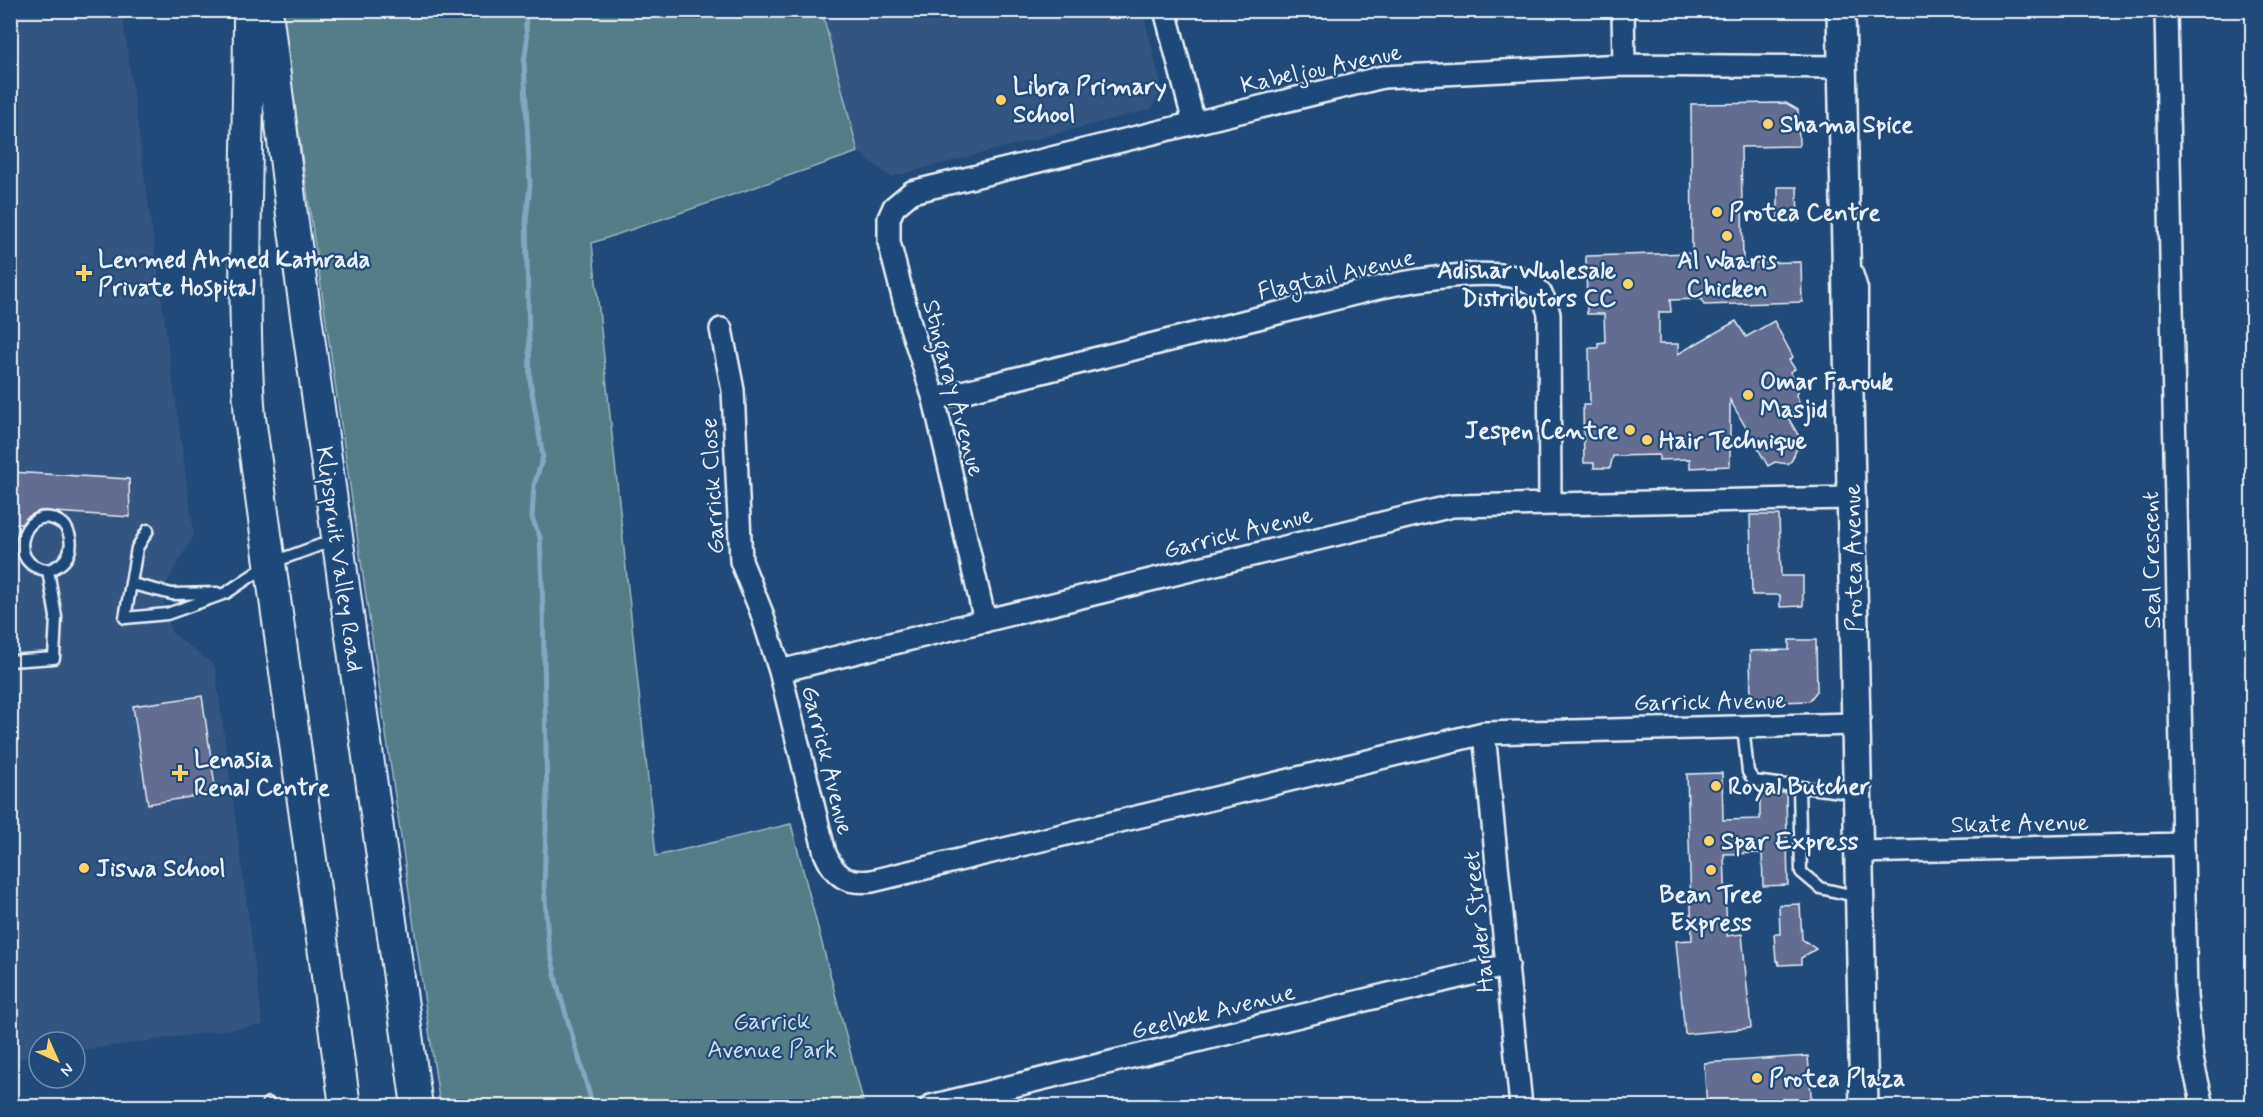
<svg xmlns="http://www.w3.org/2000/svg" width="2263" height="1117" font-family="Mynerve,sans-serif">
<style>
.built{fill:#335481}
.green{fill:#537e87;stroke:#9eb8c0;stroke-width:1.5}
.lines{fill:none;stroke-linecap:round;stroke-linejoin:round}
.stream{stroke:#83a7c0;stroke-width:5}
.building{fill:#636c91;stroke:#e8f1f8;stroke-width:1.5}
.service-casing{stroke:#e8f1f8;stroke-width:15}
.minor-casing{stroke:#e8f1f8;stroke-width:26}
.tertiary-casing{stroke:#e8f1f8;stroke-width:32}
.secondary-casing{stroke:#e8f1f8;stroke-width:34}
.service{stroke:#1f4a7a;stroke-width:10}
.minor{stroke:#1f4a7a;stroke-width:21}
.tertiary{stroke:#1f4a7a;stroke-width:27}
.secondary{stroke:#1f4a7a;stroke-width:30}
.poi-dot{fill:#ffd166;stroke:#1f4a7a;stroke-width:2}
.labels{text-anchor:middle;stroke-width:4.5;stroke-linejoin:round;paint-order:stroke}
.street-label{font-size:24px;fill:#e8f1f8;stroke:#1f4a7a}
.poi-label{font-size:24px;font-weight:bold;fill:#e8f1f8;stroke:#1f4a7a;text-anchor:start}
.park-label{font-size:24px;fill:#d2e0e7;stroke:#1f4a7a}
</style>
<rect width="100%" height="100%" fill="#1f4a7a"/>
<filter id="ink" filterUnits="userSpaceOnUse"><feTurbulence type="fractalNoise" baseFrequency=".0167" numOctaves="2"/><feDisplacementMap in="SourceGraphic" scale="12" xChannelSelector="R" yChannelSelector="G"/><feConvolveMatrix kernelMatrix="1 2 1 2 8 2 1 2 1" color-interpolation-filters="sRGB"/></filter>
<g filter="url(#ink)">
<!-- built -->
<path class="built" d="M10 11H122L194 535 162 591 171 632 215 666 263 1025 75 1051V1042H39V1056L11 1060Z
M822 11H1143L1162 90 1151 109 891 177 858 152Z"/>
<!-- green -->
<path class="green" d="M281 11H822L858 152 592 243 656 856 791 824 863 1101 842 1106H440Z"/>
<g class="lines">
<!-- stream -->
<path class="stream" d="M525 10 527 41 524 62 530 185 526 220 530 380 543 457 534 485 532 518 540 537 543 608 547 799 544 885 548 940 557 984 593 1106"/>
</g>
<!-- building -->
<path class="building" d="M1786 103 1798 110 1799 146 1741 147 1743 263 1801 262 1802 302 1704 305 1702 299 1670 300 1671 312H1659V344H1678V354L1736 321 1746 337 1774 321 1793 357 1789 360 1795 369 1790 372 1799 387 1796 395 1801 407 1787 416 1804 445 1796 450 1792 460 1788 464 1775 462 1768 466 1730 400V466L1690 468V459L1659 460V455L1613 456 1610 468H1594V463H1584L1583 405H1590L1589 348H1598V343L1605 342 1604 314H1587L1586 256 1692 253 1691 104Z
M1778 187H1797L1798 222 1778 223Z
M10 472 129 479 130 517 39 511 26 518 22 524H10Z
M1750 515H1779L1781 576H1803V606L1780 607V595H1752Z
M1789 640H1816L1817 691 1809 701 1751 703 1750 651 1789 650Z
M202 696 216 793 148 804 133 706Z
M1722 773 1723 820 1760 819V792L1786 793 1788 885 1763 886 1762 853 1724 854 1727 936 1742 934 1751 1028 1685 1034 1676 941 1692 940 1687 774Z
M1800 904 1802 939 1816 949 1801 958V964L1779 965 1778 961H1776L1774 934H1780L1779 905Z
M1808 1056 1812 1107H1707L1704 1063Z"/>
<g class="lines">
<!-- service casing -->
<g class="service-casing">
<path id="service" d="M1856 269 1862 288V378
M148 530 137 548 125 618 167 614 226 593 271 563 334 540
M132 584 172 594 217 593
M10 661 54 658 56 617 48 570C0 566 27 493 65 526 77 545 69 564 48 570
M1743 726 1748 772 1754 781 1857 794
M1799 787 1801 872 1820 888 1859 897
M268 1103 269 1106"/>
</g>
<!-- minor casing -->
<g class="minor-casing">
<path id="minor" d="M1165 10 1194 123
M1623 10 1624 65
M2166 10 2186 995 2192 1059 2203 1106
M721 329 733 390 741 561 761 611 780 671
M934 399 1382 287C1415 280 1496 266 1526 281 1541 288 1545 300 1549 314L1550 503
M1852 498 1452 506 780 671 825 853C835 877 847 884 872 881L1484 733 1856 724
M985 621 934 399 910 324 889 242V218L894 207 912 192 1383 77 1624 65 1842 67
M1484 733 1521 1106
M1858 852 2182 844
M931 1106 1508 965"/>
</g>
<!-- tertiary casing -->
<g class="tertiary-casing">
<path id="tertiary" d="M1841 10 1864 1106"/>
</g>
<!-- secondary casing -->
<g class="secondary-casing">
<path id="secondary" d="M249 10C249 147 240 282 250 418L345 1106
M267 10 293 223 417 1106"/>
</g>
<!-- service -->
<use href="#service" class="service"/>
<!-- minor -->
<use href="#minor" class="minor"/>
<!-- tertiary -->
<use href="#tertiary" class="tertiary"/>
<!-- secondary -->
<use href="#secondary" class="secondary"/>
</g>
</g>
<!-- markers -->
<g class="poi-dot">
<circle cx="1001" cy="100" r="6"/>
<circle cx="1768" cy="124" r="6"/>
<circle cx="1717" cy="212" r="6"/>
<circle cx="1727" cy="236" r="6"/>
<path d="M81 264h6v6h6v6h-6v6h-6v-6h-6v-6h6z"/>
<circle cx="1628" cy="284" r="6"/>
<circle cx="1748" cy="395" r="6"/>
<circle cx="1630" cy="430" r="6"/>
<circle cx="1647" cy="440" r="6"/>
<path d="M177 764h6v6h6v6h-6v6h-6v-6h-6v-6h6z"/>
<circle cx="1716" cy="786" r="6"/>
<circle cx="1709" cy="841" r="6"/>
<circle cx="84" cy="868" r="6"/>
<circle cx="1711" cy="870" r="6"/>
<circle cx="1757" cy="1078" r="6"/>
</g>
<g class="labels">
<!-- street labels -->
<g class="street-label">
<text transform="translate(1321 68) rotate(-12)" y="8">Kabeljou Avenue</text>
<text transform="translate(1336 274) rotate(-13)" y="8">Flagtail Avenue</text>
<text transform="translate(954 388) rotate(75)" y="8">Stingaray Avenue</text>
<text transform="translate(712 486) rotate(-93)" y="8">Garrick Close</text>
<text transform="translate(1238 532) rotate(-14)" y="8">Garrick Avenue</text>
<text transform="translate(1853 558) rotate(-91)" y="8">Protea Avenue</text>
<text transform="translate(340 559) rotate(82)" y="8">Klipspruit Valley Road</text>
<text transform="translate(2151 560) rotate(-91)" y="8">Seal Crescent</text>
<text transform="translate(1710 701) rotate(-1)" y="8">Garrick Avenue</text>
<text transform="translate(828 760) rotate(76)" y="8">Garrick Avenue</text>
<text transform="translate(2020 823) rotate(-1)" y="8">Skate Avenue</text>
<text transform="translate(1478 922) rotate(-96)" y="8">Harder Street</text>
<text transform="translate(1213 1011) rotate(-14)" y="8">Geelbek Avenue</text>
</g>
<!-- poi labels -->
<g class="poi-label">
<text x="1013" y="94">Libra Primary<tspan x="1013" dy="28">School</tspan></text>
<text x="1780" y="132">Shama Spice</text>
<text x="1729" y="220">Protea Centre</text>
<text x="98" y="267">Lenmed Ahmed Kathrada<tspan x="98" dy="28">Private Hospital</tspan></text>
<text x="1727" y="268" text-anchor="middle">Al Waaris<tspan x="1727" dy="28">Chicken</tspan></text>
<text x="1616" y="278" text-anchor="end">Adishar Wholesale<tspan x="1616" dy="28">Distributors CC</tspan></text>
<text x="1760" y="389">Omar Farouk<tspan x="1760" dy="28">Masjid</tspan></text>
<text x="1618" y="438" text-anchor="end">Jespen Centre</text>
<text x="1659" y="448">Hair Technique</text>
<text x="194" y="767">Lenasia<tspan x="194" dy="28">Renal Centre</tspan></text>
<text x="1728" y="794">Royal Butcher</text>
<text x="1721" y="849">Spar Express</text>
<text x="96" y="876">Jiswa School</text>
<text x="1711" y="902" text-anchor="middle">Bean Tree<tspan x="1711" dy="28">Express</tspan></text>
<text x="1769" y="1086">Protea Plaza</text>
</g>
<!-- park labels -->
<g class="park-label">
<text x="772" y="1029">Garrick<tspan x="772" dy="28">Avenue Park</tspan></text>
</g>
</g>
<!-- margin -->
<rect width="2263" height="1117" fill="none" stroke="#1f4a7a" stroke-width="36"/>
<rect x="18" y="18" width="2227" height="1081" fill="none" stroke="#e8f1f8" stroke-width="2" filter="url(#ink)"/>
<!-- north arrow -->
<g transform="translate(57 1060) rotate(135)"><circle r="28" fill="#1f4a7a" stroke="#6f8dac" stroke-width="1.5"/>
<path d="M0-4.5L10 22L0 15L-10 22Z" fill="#ffd166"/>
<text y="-9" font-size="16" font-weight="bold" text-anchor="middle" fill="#e8f1f8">N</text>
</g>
</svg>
